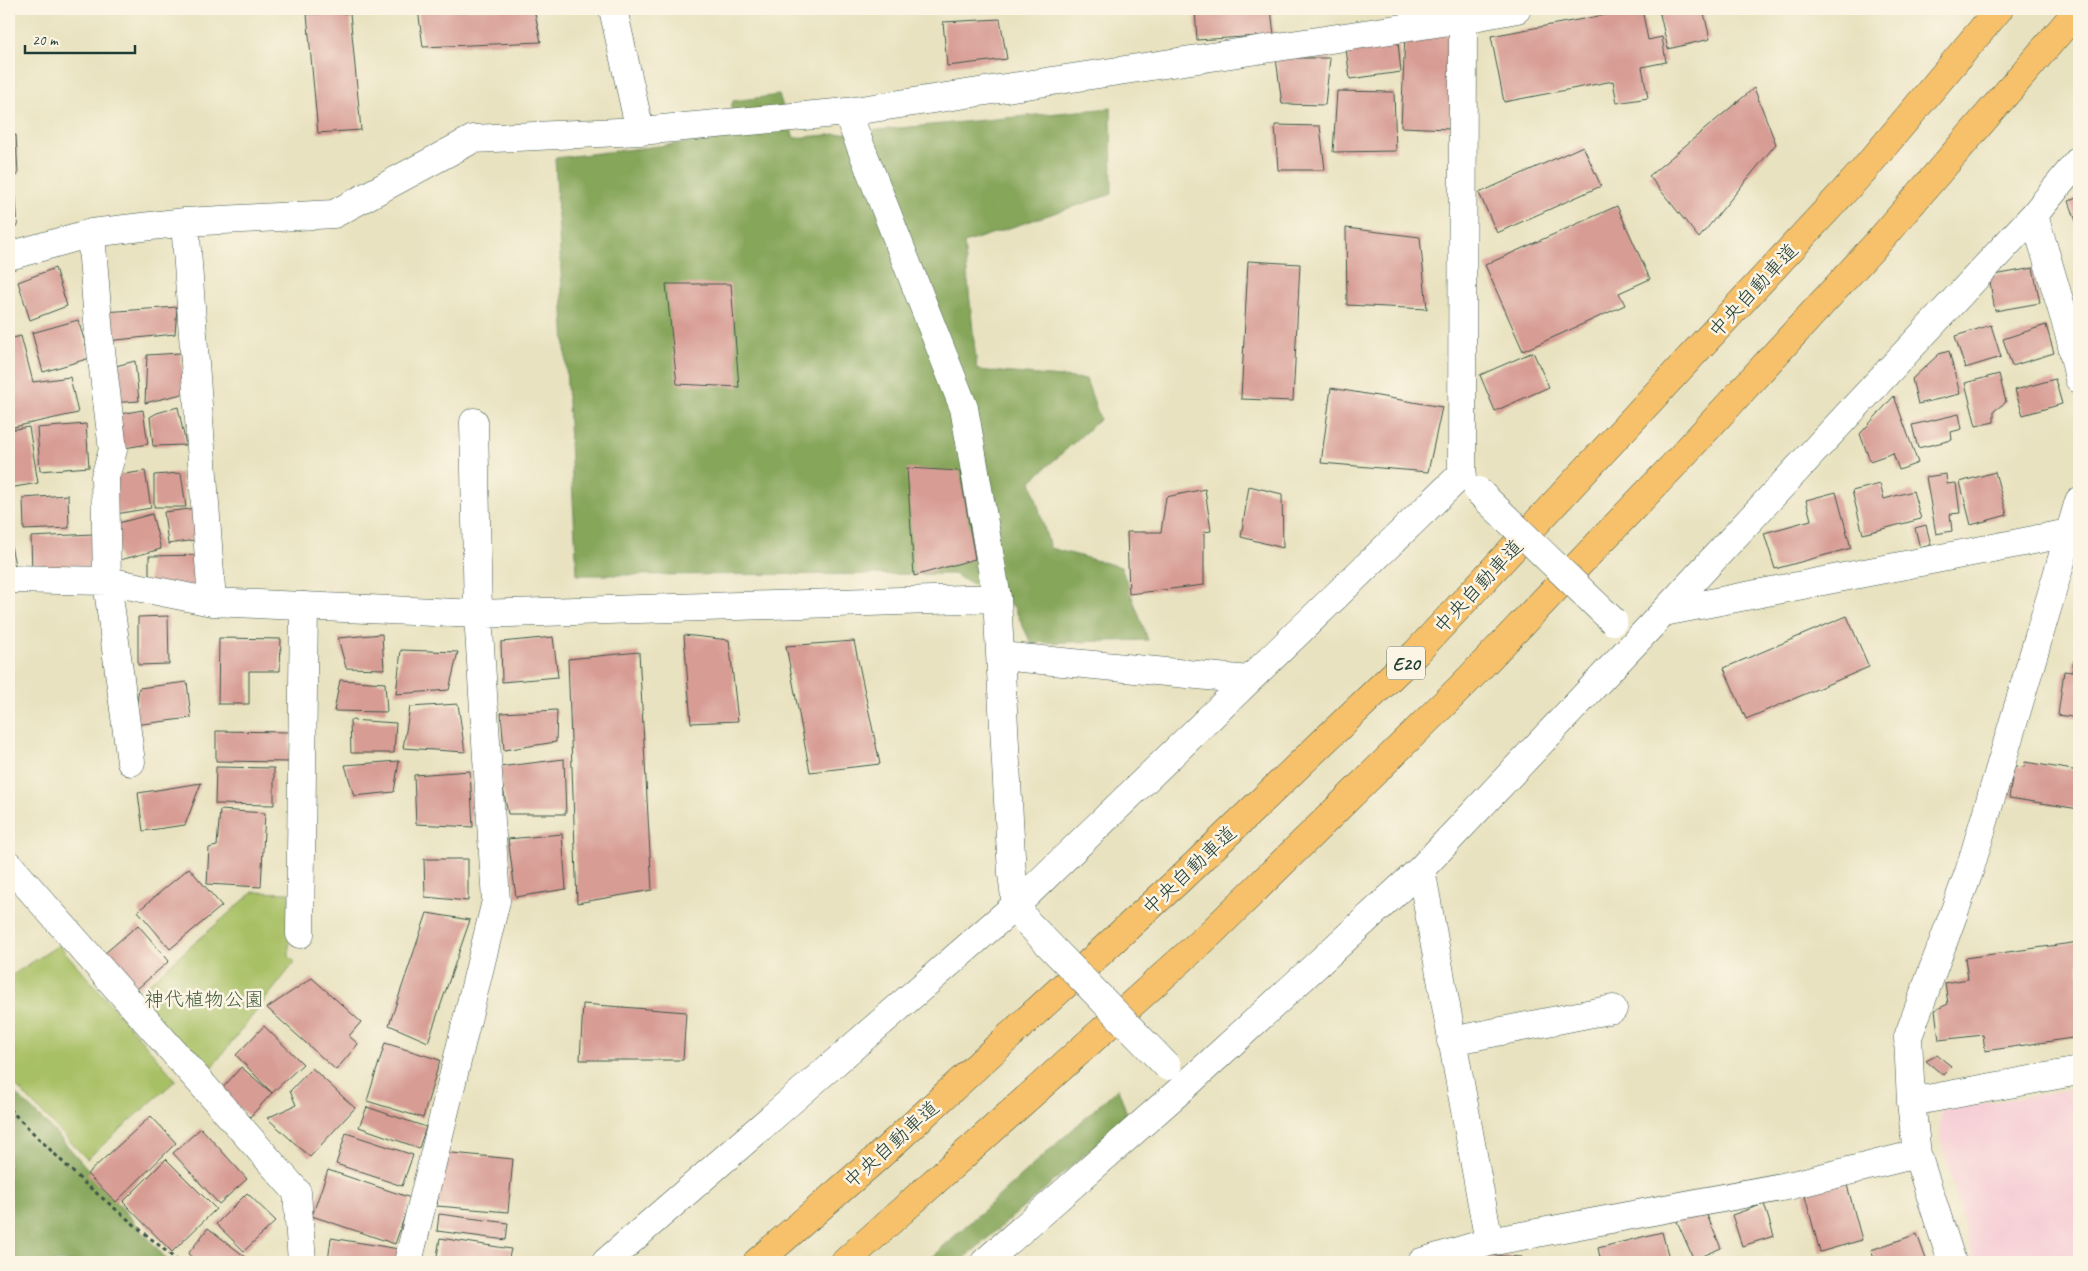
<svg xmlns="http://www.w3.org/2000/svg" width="2088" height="1271" font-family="Caveat,'Klee One',sans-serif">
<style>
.built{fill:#f6cfd6}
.green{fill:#a8c065;stroke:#647e4c}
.forest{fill:#86a65a;stroke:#527247}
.building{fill:#d79c94}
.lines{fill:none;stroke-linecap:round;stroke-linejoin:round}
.minor-casing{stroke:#3d5649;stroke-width:29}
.highway-casing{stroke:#3d5649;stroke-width:29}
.path{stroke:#3d5649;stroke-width:3;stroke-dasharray:4 4;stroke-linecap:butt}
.minor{stroke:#fff;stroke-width:28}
.highway{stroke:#f6c16b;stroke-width:28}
.minor-bridge-casing{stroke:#3d5649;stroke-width:29;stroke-linecap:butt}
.minor-bridge{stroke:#fff;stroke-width:28}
.labels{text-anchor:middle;stroke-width:5;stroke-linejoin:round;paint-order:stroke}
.shield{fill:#fcf5e5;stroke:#617469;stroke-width:1}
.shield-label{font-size:19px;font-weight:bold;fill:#1f3d34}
.street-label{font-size:20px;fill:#1f3d34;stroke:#fcf5e5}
.park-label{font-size:20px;fill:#415e40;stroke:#fcf5e5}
</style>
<rect width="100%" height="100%" fill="#fcf5e5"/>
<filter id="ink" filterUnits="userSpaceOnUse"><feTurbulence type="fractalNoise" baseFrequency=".02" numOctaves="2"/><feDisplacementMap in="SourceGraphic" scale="10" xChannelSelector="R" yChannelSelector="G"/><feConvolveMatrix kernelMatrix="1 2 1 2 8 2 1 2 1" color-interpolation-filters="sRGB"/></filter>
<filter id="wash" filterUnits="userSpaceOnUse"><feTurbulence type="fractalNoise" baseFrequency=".0096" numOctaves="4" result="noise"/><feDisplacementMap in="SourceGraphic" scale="20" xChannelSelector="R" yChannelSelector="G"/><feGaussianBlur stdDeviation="1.12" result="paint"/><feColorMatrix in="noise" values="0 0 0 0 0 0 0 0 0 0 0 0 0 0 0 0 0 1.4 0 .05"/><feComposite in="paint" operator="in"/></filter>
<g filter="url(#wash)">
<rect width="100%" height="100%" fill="#e8e2c0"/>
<!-- built -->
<path class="built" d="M2079 1088V1262H1974L1940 1136 1941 1110Z"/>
<!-- green -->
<path class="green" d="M253 892 290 893 289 956 295 962 205 1076 134 996Z
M59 945 176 1080 87 1159 9 1079V977Z"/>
<!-- forest -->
<path class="forest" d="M779 95 794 138 1111 108 1112 194 964 243 977 370 1086 379 1100 419 1031 481 1050 548 1121 567 1148 640 1031 643 1014 607 953 574 577 575 555 158 720 139 733 101Z
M9 1087 58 1135 169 1262H9Z
M1118 1088 1128 1117 960 1262H926Z"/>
<g id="blocks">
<!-- building -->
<path class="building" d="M418 9H534L541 42 423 47Z
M1195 9H1271L1274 35 1197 40Z
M1637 9H1642L1648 40 1662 37 1666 62 1642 67 1648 98 1617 103 1613 81 1504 102 1491 36Z
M1664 9H1703L1710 39 1668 49 1659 10Z
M350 13 361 130 318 133 307 14Z
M1000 19 1007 59 947 66 943 22Z
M1405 34H1455L1450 129 1401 127Z
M1398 42 1401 72 1350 79 1346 49Z
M1276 58H1330L1325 105 1282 104Z
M1754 88 1776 144 1699 238 1649 176Z
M1337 91 1394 92 1396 151 1333 152Z
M1275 125 1320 126 1325 170H1278Z
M16 135 18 175H9V136Z
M1583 146 1601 186 1497 233 1479 193Z
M9 188H15L18 226H9Z
M2079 197V230L2069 201Z
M1617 206 1650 279 1619 293 1625 305 1523 351 1485 265Z
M1346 228 1420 237 1427 309 1347 305Z
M1248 261 1300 264 1293 401 1241 399Z
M55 268 67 306 30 320 18 282Z
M2033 268 2040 303 1995 311 1989 276Z
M666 284H731L739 387 677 384Z
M177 307 175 334 107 341 104 312Z
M9 309 12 324 9 325Z
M78 320 90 358 43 372 32 333Z
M1991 325 2001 357 1965 368 1955 336Z
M2046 325 2054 353 2012 366 2003 339Z
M21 336 33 382 70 377 78 413 9 428V339Z
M1949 351 1960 394 1918 404 1912 379 1939 354Z
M1533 352 1549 387 1495 411 1480 375Z
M180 353 186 393 145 403 147 355Z
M135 361 139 401 111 403 112 367Z
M1999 374 2006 402 1994 411V422L1976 426 1965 383Z
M2055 379 2062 404 2023 415 2015 390Z
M1331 388 1442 407 1428 472 1321 463Z
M1894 396 1918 463 1899 470 1893 453 1870 461 1860 434Z
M178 407 186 445 153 446 150 417 157 413Z
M143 410 148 444 113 450 108 416Z
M1959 414 1962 429 1951 432 1952 440 1918 448 1912 425Z
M86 424 89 467 40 471 37 428Z
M29 427 38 483 9 488V430Z
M907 468 960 471 975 559 914 576Z
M145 471 151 508 110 515 105 477Z
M1995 472 2007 515 1971 525 1960 482Z
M181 473 186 507H154V475Z
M1946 474 1947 484 1956 483 1960 513 1950 514 1952 531 1936 534 1926 477Z
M1880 484 1884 499 1913 491 1921 519 1863 534 1852 491Z
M1249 486 1282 494 1283 548 1241 537Z
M1205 489 1211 531 1204 532V585L1129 594 1127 532H1161L1166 497Z
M1836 492 1851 548 1775 569 1764 533 1811 520 1806 500Z
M68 495 69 528 24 530 23 498Z
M198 508 202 539 168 544 164 512Z
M152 514 161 549 120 560 111 525Z
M1926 525 1931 545 1920 548 1915 528Z
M93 534 95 573 32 576 31 537Z
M9 536 15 565 9 566Z
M203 555V587H149V556Z
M168 616 169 664 138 665V617Z
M1847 616 1869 667 1746 719 1724 668Z
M382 634 384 669 346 668 338 638Z
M684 635 729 640 738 721 691 723Z
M553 637 558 677 502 682 501 642Z
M219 638 281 639 280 671H249V704H218Z
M854 641 880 764 810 772 786 646Z
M401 650 458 652 449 690 396 694Z
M639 652 652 890 577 903 568 659Z
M2074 660 2079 661V718L2058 715 2064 671 2072 672Z
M340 680 385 683 387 712 334 711Z
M187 682 191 718 134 725 139 688Z
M458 704 465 752 403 748 410 707Z
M557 710 556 742 504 750 501 713Z
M350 720 396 723 394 753H351Z
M216 731 290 732 289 762 216 761Z
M564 759 566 814H508L499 767Z
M399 761 394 792 354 796 345 765Z
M2025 762 2079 771V809L2009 798 2014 766 2024 767Z
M216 767 274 768V805L215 804Z
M470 771 473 827 416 824 414 775Z
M201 783 185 825 143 831 138 793Z
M220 810 265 813 261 887 207 884 209 848 217 846Z
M562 834 566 889 516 897 508 839Z
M424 859H468V901L425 897Z
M189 868 222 906 170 949 138 911Z
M427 913 470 920 428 1042 389 1025Z
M138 925 169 961 129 996 98 959Z
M2079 942V1037L1985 1051 1983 1035 1939 1040 1935 1010 1948 1004 1945 983 1968 979 1965 958Z
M312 978 361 1022 349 1036 358 1044 336 1070 267 1008Z
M583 1004 686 1012 683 1060H580Z
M264 1026 303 1064 272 1093 236 1055Z
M385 1043 440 1060 423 1118 367 1101Z
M1937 1055 1951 1066 1943 1075 1926 1061Z
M241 1067 272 1093 250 1117 220 1091Z
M312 1068 355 1108 310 1157 267 1118 296 1105 290 1091Z
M367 1107 426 1127 419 1148 359 1127Z
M151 1116 176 1143 116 1202 87 1174Z
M201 1128 247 1179 219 1204 173 1153Z
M346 1133 413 1155 402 1186 336 1164Z
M442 1152 513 1159 508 1212 437 1206Z
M166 1159 216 1209 172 1252 123 1202Z
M328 1170 411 1198 395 1244 312 1216Z
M1846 1181 1862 1240 1820 1252 1804 1193Z
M247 1193 276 1221 244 1251 216 1224Z
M1764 1204 1774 1236 1742 1246 1732 1215Z
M1706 1213 1721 1248 1694 1260 1676 1219Z
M439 1214 508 1223 506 1240 437 1231Z
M208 1228 252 1262H199L188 1254Z
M1662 1232 1670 1262H1601L1598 1248Z
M1917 1234 1927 1262H1875L1871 1250Z
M331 1238 405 1250 403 1262H328Z
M440 1238 511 1249 508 1262H436Z
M1482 1255 1522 1257V1262H1480Z"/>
</g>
</g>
<g filter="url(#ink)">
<use href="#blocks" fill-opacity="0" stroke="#3d5649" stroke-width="1"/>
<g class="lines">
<!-- minor casing -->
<g class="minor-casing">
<path id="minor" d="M613 9 640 131
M847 112 964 408 997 598 1012 874 1016 905 1024 917
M2034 215 2070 337 2079 379
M185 222 212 602
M91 233 99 334 113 450 105 477 107 581 131 762
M9 256 91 233 185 222 334 214 473 139 640 131 847 112 1463 19 1517 9
M9 579 107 581 212 602 478 614 997 598
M1664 612 2069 533
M1001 656 1249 680
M9 865 297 1192 302 1262
M300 934 304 606
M1451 1041 1613 1009
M1911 1102 2079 1071
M1489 1242 1421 869 1664 612 2034 215 2079 160
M408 1262 496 901 478 614 474 422
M606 1262 1016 905 1462 474 1463 19
M985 1262 1185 1086 1421 869
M1422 1262 1489 1242 1792 1185 1917 1154
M1952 1262 1917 1154 1911 1102 1908 1037 1969 872 2079 501"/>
</g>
<!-- highway casing -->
<g class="highway-casing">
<path id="highway" d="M757 1262 877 1158 1180 879 1415 654 1863 171 1999 9
M845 1262 1212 932 1465 683 1670 469 1880 240 2079 9"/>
</g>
<!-- path -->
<path class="path" d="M9 1109 82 1181 179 1262"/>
<!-- minor -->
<use href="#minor" class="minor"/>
<!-- highway -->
<use href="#highway" class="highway"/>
<!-- minor-bridge casing -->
<g class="minor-bridge-casing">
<path id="minor-bridge" d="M1478 491 1613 621
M1027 922 1167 1066"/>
</g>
<!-- minor-bridge -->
<use href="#minor-bridge" class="minor-bridge"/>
</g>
</g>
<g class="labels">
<!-- shield labels -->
<rect class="shield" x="1387" y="646.5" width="38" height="33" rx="4"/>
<g class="shield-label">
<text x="1406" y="670">E20</text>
</g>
<!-- street labels -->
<g class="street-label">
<text transform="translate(1753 290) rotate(-47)" y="7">中央自動車道</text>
<text transform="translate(1478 586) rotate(-47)" y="7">中央自動車道</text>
<text transform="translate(1189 870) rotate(-43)" y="7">中央自動車道</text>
<text transform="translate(891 1144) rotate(-42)" y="7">中央自動車道</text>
</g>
<!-- park labels -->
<g class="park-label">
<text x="204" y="1006">神代植物公園</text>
</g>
</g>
<!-- margin -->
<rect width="2088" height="1271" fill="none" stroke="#fcf5e5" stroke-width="30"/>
<!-- scale -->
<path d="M25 45v8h110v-8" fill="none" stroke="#1f3d34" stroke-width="2.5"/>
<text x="32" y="45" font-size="15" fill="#1f3d34" stroke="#fcf5e5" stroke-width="4" paint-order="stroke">20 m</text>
</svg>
